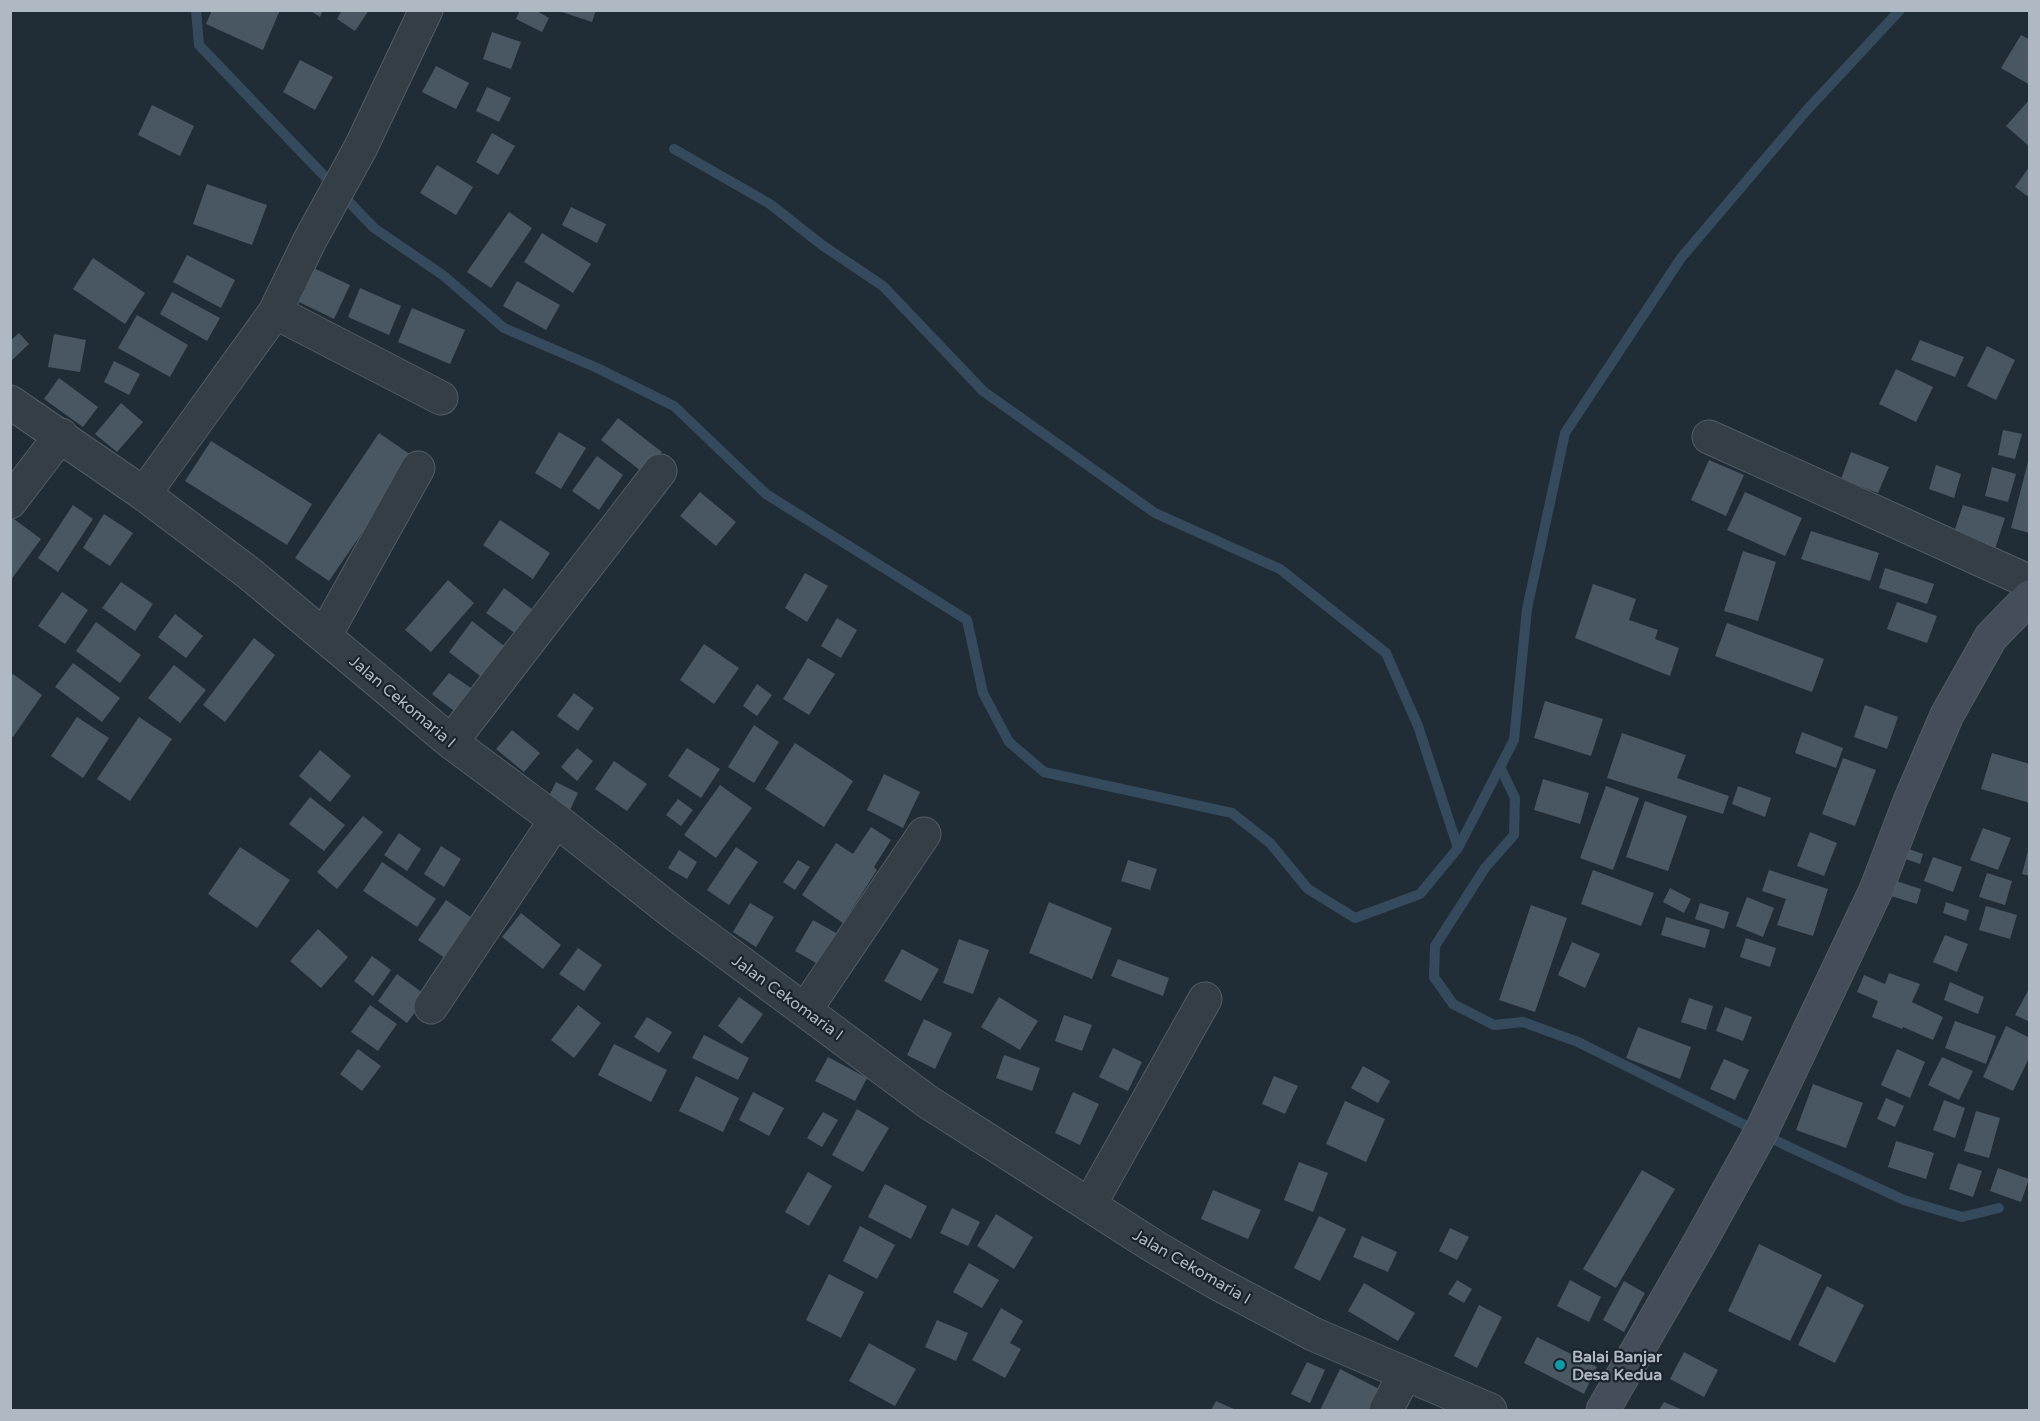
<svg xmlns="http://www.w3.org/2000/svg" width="2040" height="1421" font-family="'Varela Round',sans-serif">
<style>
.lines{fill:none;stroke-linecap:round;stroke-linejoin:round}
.stream{stroke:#354b5d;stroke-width:10}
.building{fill:#495762}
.street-casing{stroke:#525c65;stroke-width:35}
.secondary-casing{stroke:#525c65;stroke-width:35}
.street{stroke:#343e47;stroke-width:33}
.secondary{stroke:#434e5a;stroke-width:33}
.culture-dot{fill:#0f9aa8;stroke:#1a232b;stroke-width:2}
.labels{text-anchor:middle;stroke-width:4.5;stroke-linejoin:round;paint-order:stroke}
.street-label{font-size:16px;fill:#afb9c4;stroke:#1a232b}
.poi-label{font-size:16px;font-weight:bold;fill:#afb9c4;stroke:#1a232b;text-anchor:start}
</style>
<rect width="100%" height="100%" fill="#212d36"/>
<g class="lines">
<!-- stream -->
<path class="stream" d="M196 10 199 45 374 228 444 276 504 328 595 367 674 406 766 494 967 620 983 693 1009 742 1044 772 1232 813 1270 843 1308 889 1355 918 1420 894 1458 848 1514 740 1527 609 1565 433 1681 258 1806 111 1900 10
M674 149 770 204 822 245 883 286 983 391 1155 513 1280 569 1386 653 1418 726 1458 848
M1500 767 1515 798 1514 835 1485 868 1435 946 1434 977 1453 1004 1494 1025 1523 1022 1578 1042 1789 1147 1904 1200 1962 1217 1999 1208"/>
</g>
<!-- building -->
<path class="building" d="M212 10H280L263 50 206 24Z
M309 10H323L320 17Z
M342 10H369L355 31 337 19Z
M520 10H535L549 18 542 32 516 19Z
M556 10H596L592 22Z
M492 32 521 42 511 69 483 59Z
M2021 35 2030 40V85L2001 68Z
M300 60 333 77 315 110 283 92Z
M436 66 469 83 456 109 422 92Z
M487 87 511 98 499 122 476 111Z
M2030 99V147L2006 126Z
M152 105 194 126 180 156 138 135Z
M492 133 515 146 498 175 476 162Z
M437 165 473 187 456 215 420 193Z
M2030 166V198L2015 187Z
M207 184 267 205 252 245 193 224Z
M571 207 606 224 597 243 562 225Z
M509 212 532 228 491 288 467 272Z
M542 233 591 264 573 293 524 262Z
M187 255 235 280 221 308 173 282Z
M93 258 145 293 125 324 73 289Z
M309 266 350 285 334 319 293 299Z
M517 281 560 305 546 330 503 306Z
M360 288 401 306 389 335 348 317Z
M172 292 220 318 207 341 160 314Z
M412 308 465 330 450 364 398 342Z
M137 315 188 345 170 377 118 348Z
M19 333 29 344 10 362V341Z
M54 334 86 340 80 372 48 367Z
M1920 340 1964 357 1955 377 1911 360Z
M1987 346 2015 360 1996 400 1967 386Z
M114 361 140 374 129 395 104 382Z
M1896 369 1933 387 1916 422 1879 404Z
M59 378 98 407 83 427 44 399Z
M121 403 143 422 117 452 95 434Z
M618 418 662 452 645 474 601 440Z
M2003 430 2022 434 2015 459 1998 455Z
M559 432 586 448 561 489 535 473Z
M379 433 414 457 329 581 295 558Z
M211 441 312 504 287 545 185 481Z
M1851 452 1889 467 1878 493 1841 479Z
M597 456 623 475 599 510 572 491Z
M2029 458 2030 459V533L2011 528Z
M1709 460 1744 475 1726 516 1691 500Z
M1936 465 1961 474 1954 498 1929 489Z
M1992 467 2016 474 2008 502 1985 496Z
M700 492 736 522 716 546 680 516Z
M1745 492 1802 518 1785 556 1727 530Z
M73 505 93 519 58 572 38 558Z
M1963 505 2005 518 1995 549 1953 535Z
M104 514 133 533 110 566 83 548Z
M10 516 41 539 10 581Z
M500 520 550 553 533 579 483 545Z
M1811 531 1879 553 1870 581 1801 559Z
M1743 551 1776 562 1758 621 1724 611Z
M1885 568 1934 584 1927 604 1879 588Z
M805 573 828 586 807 622 785 608Z
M448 580 474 603 431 652 405 630Z
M121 582 153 604 135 631 102 608Z
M1593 584 1636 599 1629 620 1658 630 1655 639 1679 648 1670 676 1575 638Z
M504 588 533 610 515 633 486 613Z
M62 592 88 610 65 644 38 626Z
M1897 602 1937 616 1927 643 1887 629Z
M175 614 203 636 186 658 158 637Z
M837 618 857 630 841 658 821 646Z
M472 621 512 652 488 682 449 652Z
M96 622 141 655 120 683 76 651Z
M1727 623 1824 659 1812 692 1715 656Z
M254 638 275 655 225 722 203 705Z
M704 644 739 668 714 704 680 680Z
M808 658 835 674 809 715 783 699Z
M73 663 120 698 102 722 55 687Z
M174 665 206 690 180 723 148 698Z
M449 673 471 688 454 711 432 694Z
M13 674 42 695 13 737 10 735V677Z
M757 684 772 695 757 716 743 706Z
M574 693 594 708 578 731 557 716Z
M1545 701 1603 719 1591 756 1534 738Z
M1865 705 1898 717 1887 749 1854 737Z
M77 717 109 738 83 778 51 756Z
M139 717 172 739 130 801 97 779Z
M754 725 779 742 754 783 728 767Z
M512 730 540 753 524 772 496 749Z
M1802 732 1843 748 1836 768 1795 753Z
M1622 733 1686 755 1677 778 1729 796 1723 814 1607 778Z
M795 743 853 781 824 827 765 789Z
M577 748 593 761 577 781 561 767Z
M687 748 720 769 701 798 668 776Z
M320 750 351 776 330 802 299 776Z
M1992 753 2030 764V803L1981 789Z
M1843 758 1876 770 1855 826 1822 814Z
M614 761 647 784 627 811 595 789Z
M884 774 920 792 903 828 867 810Z
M1543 779 1589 793 1580 824 1534 810Z
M556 782 578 793 569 812 547 800Z
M720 785 752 808 716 858 684 835Z
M1606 786 1639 798 1613 870 1580 858Z
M1738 786 1771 798 1765 817 1732 804Z
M310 797 345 825 324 851 289 824Z
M678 799 693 810 681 826 666 815Z
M1645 801 1687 816 1668 871 1626 857Z
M363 816 383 832 337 889 317 872Z
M871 827 891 840 874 867 877 870 843 923 802 895 836 843 853 854Z
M1983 828 2011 838 1998 870 1970 860Z
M1810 832 1837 843 1824 876 1797 866Z
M399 833 421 849 407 871 384 855Z
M441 846 461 859 444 887 424 874Z
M240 847 290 880 257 928 208 894Z
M736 847 758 862 729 905 707 890Z
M1903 847 1923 854 1920 864 1900 857Z
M2029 847H2030V876L2022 874Z
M679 850 697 862 687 879 668 868Z
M1933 857 1962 867 1953 892 1924 881Z
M798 860 810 867 795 890 783 882Z
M1128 860 1157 869 1150 890 1121 881Z
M382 862 436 899 417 927 363 891Z
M1593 870 1654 893 1641 926 1581 904Z
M1769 870 1828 889 1813 936 1777 925 1786 899 1762 891Z
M1987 873 2012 881 2005 905 1979 897Z
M1896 881 1921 889 1917 904 1891 896Z
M1670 888 1691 899 1684 913 1663 902Z
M1747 897 1774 908 1763 937 1736 926Z
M446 900 475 920 448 960 418 940Z
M1049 902 1112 928 1092 979 1029 953Z
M1946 902 1969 910 1966 921 1943 913Z
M750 903 774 917 756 947 733 932Z
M1700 903 1729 912 1724 929 1695 919Z
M1531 905 1567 918 1535 1012 1499 1000Z
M1986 906 2017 915 2010 939 1979 930Z
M521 913 561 945 543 969 502 937Z
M1666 917 1710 930 1705 948 1661 935Z
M813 920 836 933 818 964 795 951Z
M318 929 348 957 321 988 290 961Z
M1945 935 1968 944 1957 972 1933 962Z
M1746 938 1776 948 1770 967 1740 957Z
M959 939 989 950 973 994 943 983Z
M1572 942 1600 954 1585 988 1558 975Z
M578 948 602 965 584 991 559 974Z
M902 949 939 969 921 1001 884 981Z
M372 956 391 970 373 996 354 981Z
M1118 959 1169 978 1163 996 1111 976Z
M1889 973 1920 984 1912 1002 1943 1017 1933 1040 1903 1027 1902 1029 1872 1017 1878 1001 1857 992 1864 975 1885 984Z
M397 974 427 996 407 1023 378 1001Z
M1950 982 1984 997 1978 1014 1944 1000Z
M2030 987V1022L2015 1015Z
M739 997 763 1014 742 1044 718 1026Z
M999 997 1038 1021 1020 1050 981 1027Z
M1689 998 1713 1006 1706 1030 1681 1022Z
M370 1005 397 1024 378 1051 351 1032Z
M578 1005 601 1023 574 1058 551 1040Z
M1725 1007 1752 1017 1743 1041 1716 1031Z
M1064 1015 1092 1025 1082 1051 1055 1041Z
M647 1017 672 1032 659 1053 634 1037Z
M924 1019 952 1033 935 1069 907 1055Z
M1955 1021 1996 1036 1986 1064 1945 1048Z
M2006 1026 2030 1038V1056L2013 1091 1983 1077Z
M1638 1027 1691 1047 1680 1079 1626 1058Z
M704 1035 749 1058 738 1080 692 1058Z
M614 1044 667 1070 651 1102 598 1075Z
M1113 1048 1142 1062 1128 1091 1099 1077Z
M358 1049 381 1066 362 1091 340 1074Z
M1897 1049 1925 1062 1910 1098 1881 1085Z
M1004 1055 1040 1068 1032 1091 996 1078Z
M828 1057 867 1078 855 1101 815 1081Z
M1942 1057 1973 1071 1959 1100 1928 1085Z
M1724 1059 1749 1070 1735 1100 1710 1089Z
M1363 1066 1390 1081 1378 1103 1351 1088Z
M696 1076 739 1098 723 1132 679 1111Z
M1274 1076 1298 1086 1285 1114 1262 1104Z
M1813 1084 1863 1103 1846 1148 1796 1130Z
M753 1092 784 1108 769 1136 739 1120Z
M1073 1092 1099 1104 1080 1145 1055 1133Z
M1886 1098 1904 1106 1895 1127 1877 1119Z
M1944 1100 1965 1108 1955 1138 1933 1130Z
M1345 1101 1385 1119 1366 1162 1326 1144Z
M857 1109 889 1128 863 1172 832 1155Z
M1976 1111 2000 1118 1989 1158 1964 1151Z
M823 1112 838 1120 822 1147 807 1138Z
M1896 1141 1934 1153 1926 1179 1888 1167Z
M1299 1162 1328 1173 1313 1212 1284 1200Z
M1958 1163 1982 1171 1973 1197 1949 1189Z
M1998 1168 2029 1179 2021 1202 1990 1191Z
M1642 1170 1675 1189 1616 1288 1583 1269Z
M808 1172 832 1186 809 1226 785 1212Z
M885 1184 927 1206 911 1239 868 1217Z
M1213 1190 1261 1210 1248 1239 1201 1219Z
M952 1208 980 1222 968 1246 940 1233Z
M996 1214 1033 1237 1014 1269 977 1246Z
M1319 1216 1346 1229 1320 1281 1294 1268Z
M860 1226 895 1245 877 1279 843 1261Z
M1450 1228 1469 1237 1457 1260 1439 1251Z
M1362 1236 1397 1252 1388 1272 1353 1257Z
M1759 1244 1822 1275 1790 1341 1728 1311Z
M969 1263 999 1280 982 1308 953 1292Z
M829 1274 864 1292 841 1338 806 1320Z
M1457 1280 1472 1289 1464 1303 1448 1294Z
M1570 1280 1601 1297 1589 1322 1557 1306Z
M1624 1281 1645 1293 1624 1332 1603 1320Z
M1364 1283 1415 1313 1398 1341 1348 1311Z
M1827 1286 1864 1305 1835 1363 1798 1345Z
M1479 1305 1502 1317 1477 1368 1454 1356Z
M1001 1308 1023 1321 1010 1343 1021 1349 1005 1378 972 1360Z
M937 1320 968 1333 956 1361 925 1347Z
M1537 1337 1597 1367 1584 1394 1524 1363Z
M869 1343 916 1369 895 1406 849 1381Z
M1684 1352 1718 1370 1704 1397 1670 1379Z
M1307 1362 1325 1370 1310 1403 1291 1394Z
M1340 1369 1387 1393 1377 1410H1320Z
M1216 1401 1236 1410H1211Z
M1664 1402 1683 1410H1659Z"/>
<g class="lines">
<!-- street casing -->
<g class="street-casing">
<path id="street" d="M275 312 441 398
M10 402 144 494 250 574 451 742 556 820 675 914 928 1102 1155 1247 1215 1282 1313 1334 1490 1410
M1709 437 2030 582
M144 494 275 312 310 240 361 147 426 10
M10 502 61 435
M325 635 418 468
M451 742 660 471
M431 1007 556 820
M805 1010 924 834
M1090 1204 1205 999
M1386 1410 1405 1374"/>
</g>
<!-- secondary casing -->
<g class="secondary-casing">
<path id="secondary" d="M1603 1410 1700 1242 1762 1130 1876 890 1910 801 1947 715 1991 637 2030 597"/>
</g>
<!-- street -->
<use href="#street" class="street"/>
<!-- secondary -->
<use href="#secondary" class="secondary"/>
</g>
<!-- markers -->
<circle class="culture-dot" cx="1560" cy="1365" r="6"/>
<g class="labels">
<!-- street labels -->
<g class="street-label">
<text transform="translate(403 701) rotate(40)" y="6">Jalan Cekomaria I</text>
<text transform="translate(788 997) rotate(36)" y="6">Jalan Cekomaria I</text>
<text transform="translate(1192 1266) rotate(30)" y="6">Jalan Cekomaria I</text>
</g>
<!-- poi labels -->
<g class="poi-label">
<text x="1572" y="1362">Balai Banjar<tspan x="1572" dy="18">Desa Kedua</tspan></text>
</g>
</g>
<!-- border -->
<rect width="2040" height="1421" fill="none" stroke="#afb9c4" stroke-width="24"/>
</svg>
